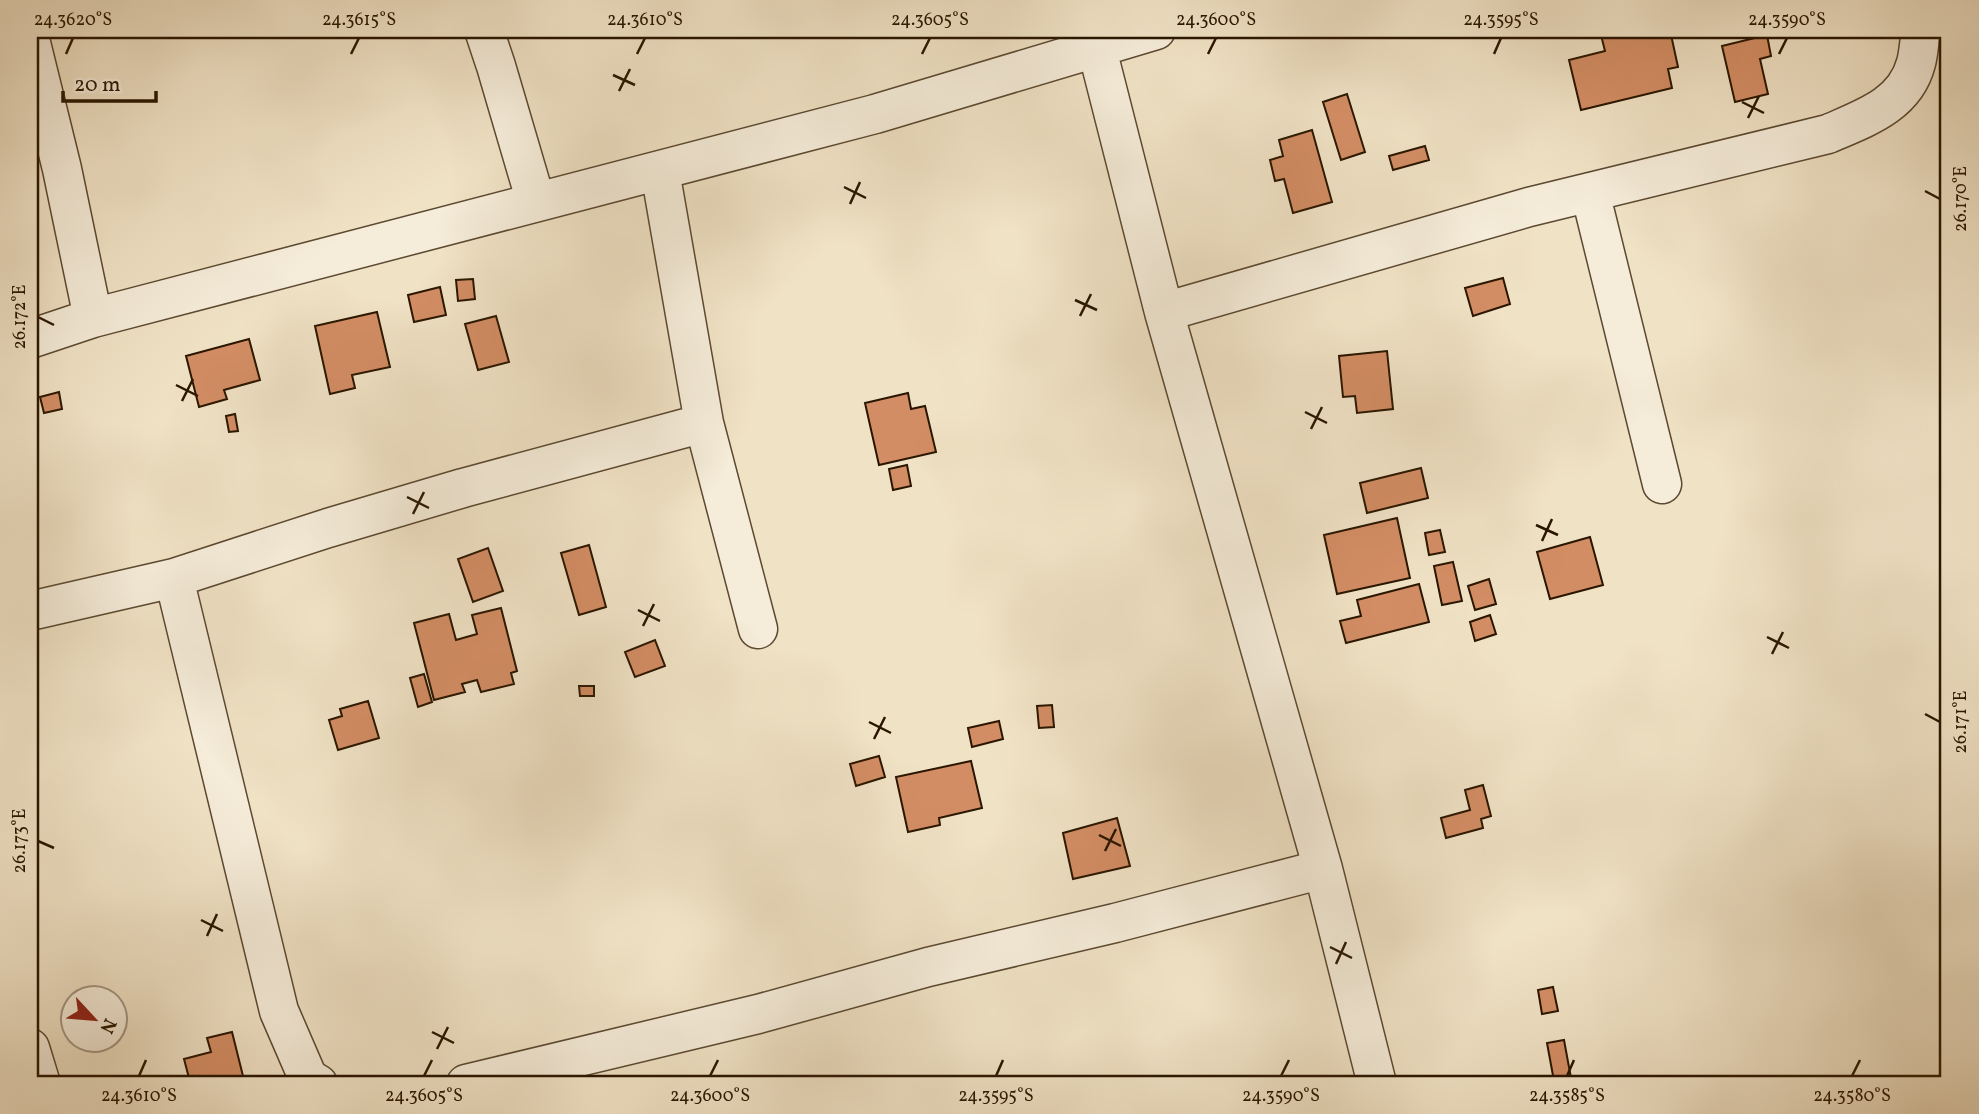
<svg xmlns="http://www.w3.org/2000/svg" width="1979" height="1114" font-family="Vollkorn,serif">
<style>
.building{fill:#d38d64;stroke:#2a1600;stroke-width:2}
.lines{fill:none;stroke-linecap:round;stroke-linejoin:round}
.minor-casing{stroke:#5c4931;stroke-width:41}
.minor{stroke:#f5ecd9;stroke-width:38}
.ticks{fill:none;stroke:#2a1600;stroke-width:2.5}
.neatline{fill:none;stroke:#2a1600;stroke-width:2.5}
.ticks-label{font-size:18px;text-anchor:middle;fill:#2a1600}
</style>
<rect width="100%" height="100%" fill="#f0e2c5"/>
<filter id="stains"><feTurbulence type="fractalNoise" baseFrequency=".00286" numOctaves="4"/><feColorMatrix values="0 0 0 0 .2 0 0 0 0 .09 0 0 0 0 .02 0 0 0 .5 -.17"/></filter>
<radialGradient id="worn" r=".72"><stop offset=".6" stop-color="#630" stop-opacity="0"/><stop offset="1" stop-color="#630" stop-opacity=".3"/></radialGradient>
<!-- building -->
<path class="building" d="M1625 30H1650L1652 35 1670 30 1678 67 1668 69 1672 88 1581 110 1569 60 1605 51 1601 35Z
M1767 35 1771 56 1760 59 1768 94 1735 102 1722 46Z
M1347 94 1365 152 1341 160 1323 102Z
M1312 130 1332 202 1293 213 1284 179 1275 181 1270 160 1283 156 1279 140Z
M1425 146 1429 160 1393 170 1389 156Z
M1503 278 1510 304 1473 316 1465 288Z
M473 279 475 299 458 301 456 280Z
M440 287 446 315 414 322 408 295Z
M377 312 390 367 352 375 355 388 330 394 315 326Z
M496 316 509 362 478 370 465 324Z
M249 339 260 380 224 390 227 399 199 407 186 356Z
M1387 351 1393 409 1357 413 1355 396 1343 397 1339 356Z
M59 392 62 409 44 413 40 397Z
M908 393 911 409 925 406 936 452 879 465 865 403Z
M235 414 238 431 229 432 226 416Z
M907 465 911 486 893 490 889 469Z
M1421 468 1428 498 1367 513 1360 483Z
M1397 518 1410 578 1337 594 1324 535Z
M1440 530 1445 552 1429 555 1425 533Z
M1590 537 1603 585 1550 599 1537 552Z
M589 545 606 607 579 615 561 553Z
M488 548 503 591 473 602 458 559Z
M1453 562 1462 601 1442 605 1434 566Z
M1489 579 1496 604 1475 610 1468 586Z
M1419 584 1429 622 1346 643 1340 621 1361 616 1357 600Z
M501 608 517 671 511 673 514 684 481 692 477 680 462 684 465 692 434 700 414 623 449 614 456 640 477 634 472 615Z
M1490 615 1496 634 1475 641 1470 622Z
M655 640 665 666 635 677 625 652Z
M424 674 432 702 418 707 410 678Z
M579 686H594V696H580Z
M368 701 379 738 338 750 329 720 342 716 340 709Z
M1052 705 1054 727 1039 728 1037 706Z
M999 721 1003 739 972 747 968 728Z
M879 756 885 777 856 786 850 764Z
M971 761 982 808 939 818 940 825 908 832 896 777Z
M1483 785 1491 816 1481 819 1483 828 1446 838 1441 818 1470 810 1465 790Z
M1117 818 1130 866 1073 879 1063 833Z
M1553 987 1558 1011 1542 1014 1538 990Z
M232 1032 245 1084H201L199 1076 189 1078 184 1059 211 1052 207 1038Z
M1564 1040 1571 1078 1554 1081 1547 1043Z"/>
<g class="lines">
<!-- minor casing -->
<g class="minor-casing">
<path id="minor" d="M484 30 496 66 536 202
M30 39 62 169 93 318
M1097 49 1164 312 1323 869 1377 1084
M660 171 704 423 758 629
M1590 192 1662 484
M1164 312 1529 207 1828 134C1865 118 1905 105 1916 63 1919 52 1919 41 1921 30
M30 339 93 318 875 114 1156 30
M174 578 279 1011 308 1078 318 1084
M30 611 174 578 328 528 463 488 704 423
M30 1048 41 1084
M466 1084 758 1014 928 967 1115 923 1323 869"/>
</g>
<!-- minor -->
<use href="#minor" class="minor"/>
</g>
<!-- ticks -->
<path class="ticks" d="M66 54 73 38M351 54 359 38M637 54 645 38M922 54 930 38M1208 54 1216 38M1494 54 1501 38M1779 54 1787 38M613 75 635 85M619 91 630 69M1742 102 1764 113M1748 118 1759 96M844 187 866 198M1925 191 1940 199M850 204 860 182M1075 300 1097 310M1080 316 1091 294M38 317 54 325M176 385 198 396M182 401 193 379M1305 412 1327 423M1311 429 1322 407M407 497 429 508M413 514 424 492M1536 525 1558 535M1542 541 1552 519M638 610 660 621M643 626 654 604M1767 637 1789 648M1772 654 1783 632M1925 714 1940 722M869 722 891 733M874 739 885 717M1099 835 1121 846M38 841 54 848M1105 851 1116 829M201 920 223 931M207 936 217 914M1330 947 1352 958M1336 964 1346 942M432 1032 454 1043M437 1049 448 1027M139 1076 146 1060M424 1076 432 1060M710 1076 718 1060M996 1076 1003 1060M1281 1076 1289 1060M1567 1076 1574 1060M1852 1076 1860 1060"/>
<!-- margin -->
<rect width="1979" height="1114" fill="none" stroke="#f0e2c5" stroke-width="77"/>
<!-- north arrow -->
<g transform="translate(94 1019) rotate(116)"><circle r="33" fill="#f5ecd9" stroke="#a49682" stroke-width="2"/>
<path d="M0-5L12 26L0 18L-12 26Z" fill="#8f2418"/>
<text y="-10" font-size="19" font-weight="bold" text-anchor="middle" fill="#2a1600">N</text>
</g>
<!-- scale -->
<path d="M63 91v10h93v-10" fill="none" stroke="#2a1600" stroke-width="3.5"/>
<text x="74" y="91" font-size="21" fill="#2a1600" stroke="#f5ecd9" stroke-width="5" paint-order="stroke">20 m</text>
<rect x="38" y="38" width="1902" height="1038" class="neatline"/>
<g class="ticks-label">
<text x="73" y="25">24.3620°S</text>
<text x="359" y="25">24.3615°S</text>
<text x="645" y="25">24.3610°S</text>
<text x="930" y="25">24.3605°S</text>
<text x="1216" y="25">24.3600°S</text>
<text x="1501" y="25">24.3595°S</text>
<text x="1787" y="25">24.3590°S</text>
<text transform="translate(1960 199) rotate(-90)" y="6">26.170°E</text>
<text transform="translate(19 317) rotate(-90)" y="6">26.172°E</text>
<text transform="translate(1960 722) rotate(-90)" y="6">26.171°E</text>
<text transform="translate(19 841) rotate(-90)" y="6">26.173°E</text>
<text x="139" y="1101">24.3610°S</text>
<text x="424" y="1101">24.3605°S</text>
<text x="710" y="1101">24.3600°S</text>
<text x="996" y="1101">24.3595°S</text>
<text x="1281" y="1101">24.3590°S</text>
<text x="1567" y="1101">24.3585°S</text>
<text x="1852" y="1101">24.3580°S</text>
</g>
<rect width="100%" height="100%" filter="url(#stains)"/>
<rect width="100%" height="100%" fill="url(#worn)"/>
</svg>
